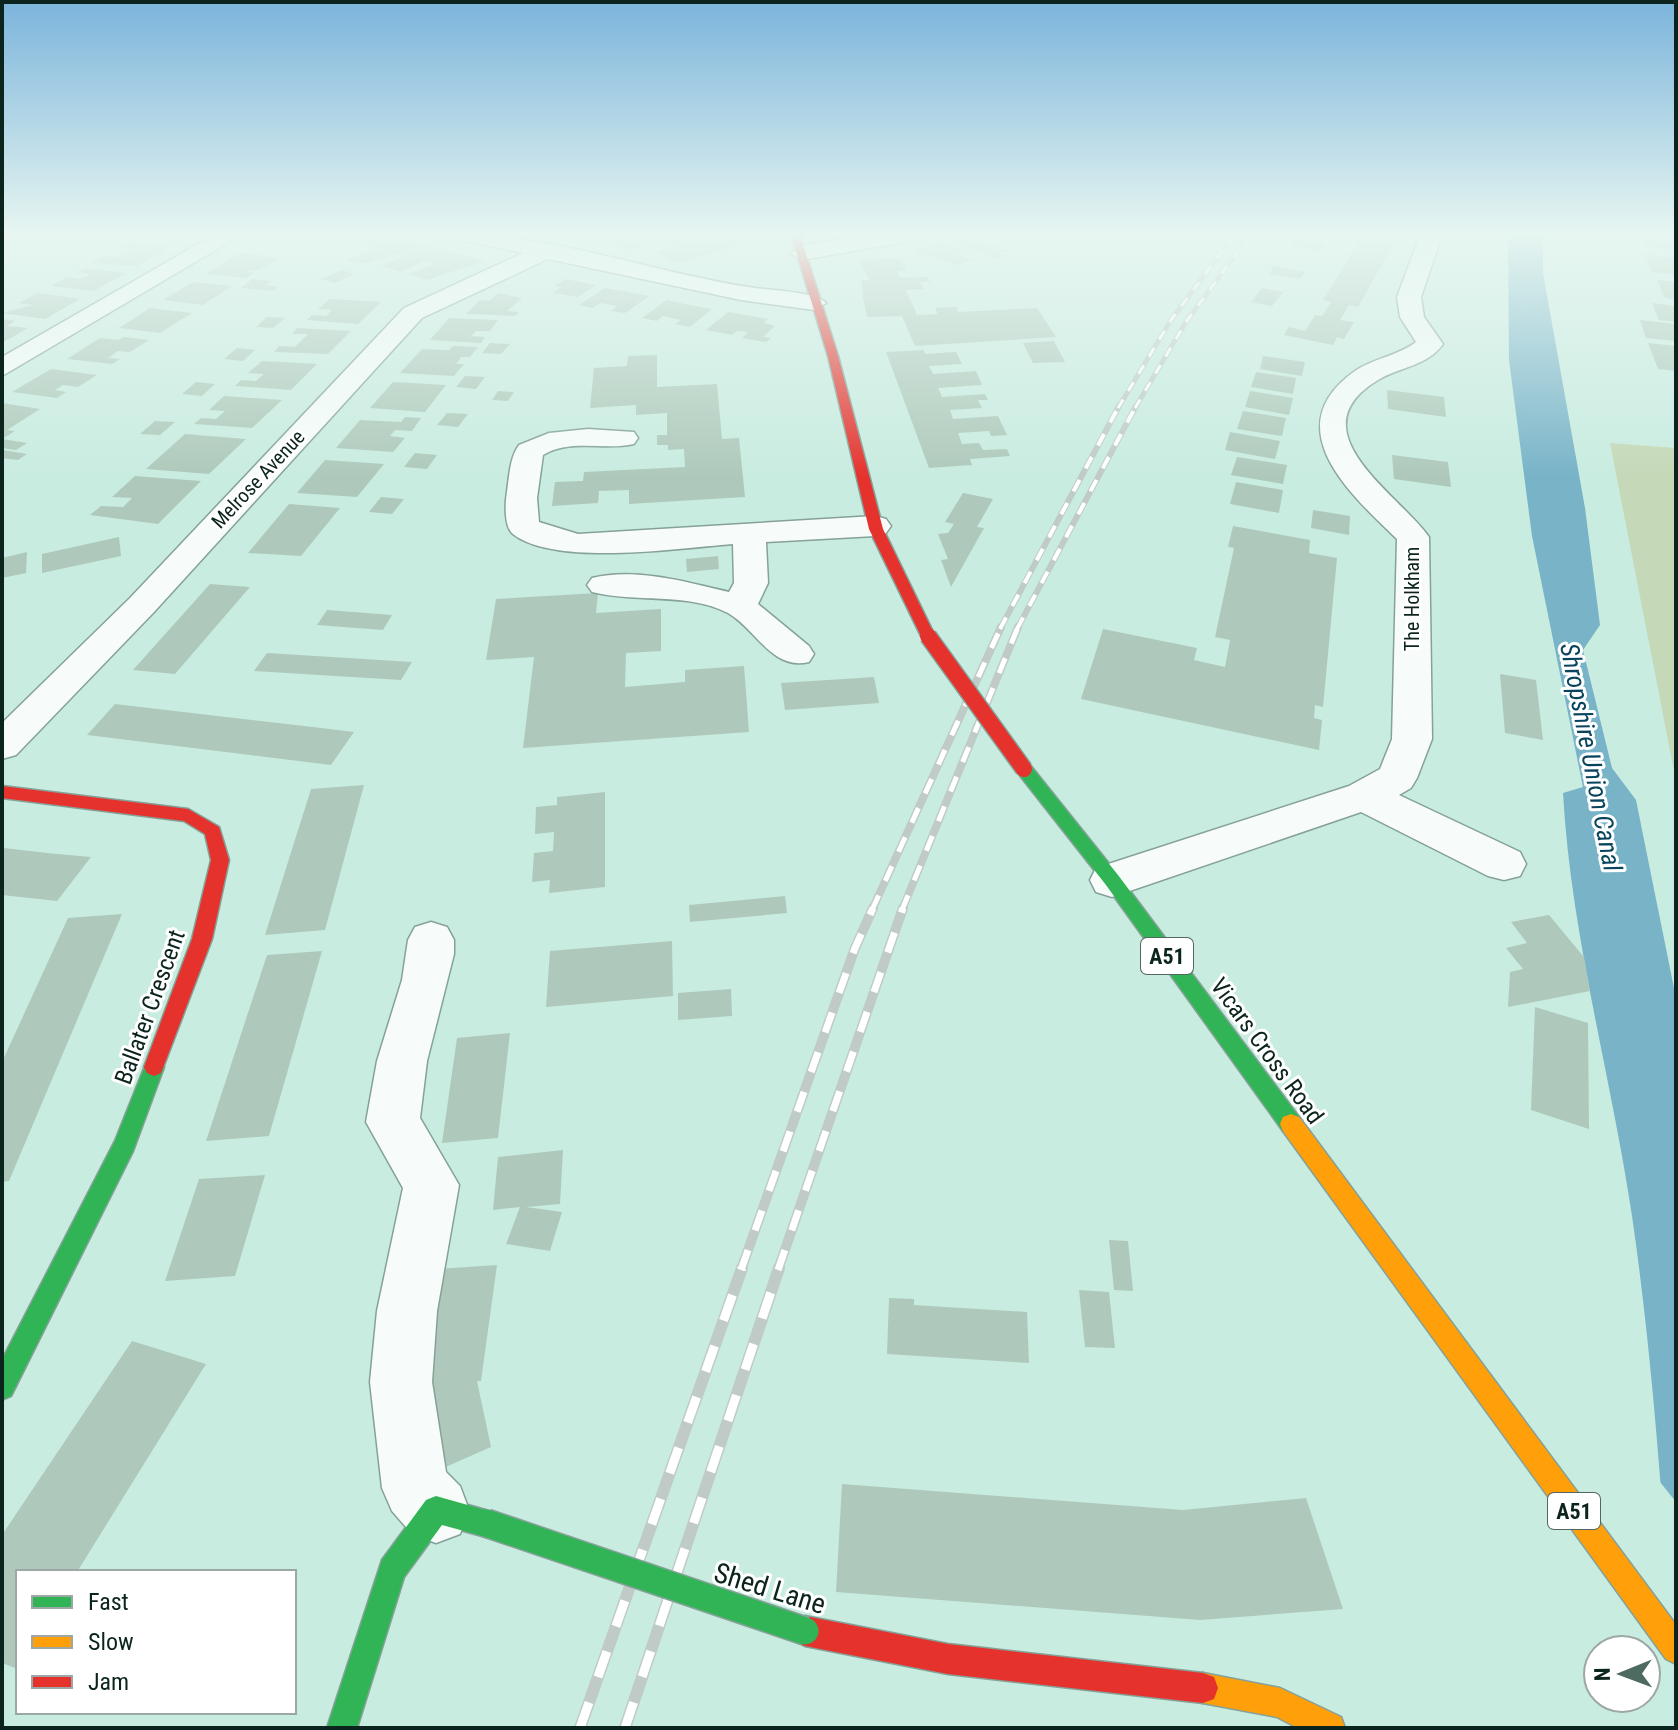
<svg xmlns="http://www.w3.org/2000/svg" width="1678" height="1730" font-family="'Roboto Condensed',sans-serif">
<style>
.green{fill:#c5d8b7}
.water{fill:#78b3c8}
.pier{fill:#c9ece0}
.building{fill:#aec9bb}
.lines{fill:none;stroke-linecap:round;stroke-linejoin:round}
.street-casing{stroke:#85a198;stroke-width:3}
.fast-casing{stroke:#85a198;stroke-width:3}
.slow-casing{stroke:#85a198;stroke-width:3}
.jam-casing{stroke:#85a198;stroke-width:3}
.street{fill:#f7fcfa;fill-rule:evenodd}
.fast{fill:#30b455;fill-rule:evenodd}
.slow{fill:#ff9f0a;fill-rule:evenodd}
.jam{fill:#e5322d;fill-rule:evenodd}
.rail-far4-casing{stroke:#c0cbc7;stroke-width:5}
.rail-far3-casing{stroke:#c0cbc7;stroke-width:6}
.rail-far2-casing{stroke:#c0cbc7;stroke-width:8}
.rail-far1-casing{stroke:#c0cbc7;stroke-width:10}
.rail-casing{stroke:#c0cbc7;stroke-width:12}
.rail-far4{stroke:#fff;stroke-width:3;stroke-dasharray:10;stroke-linecap:butt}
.rail-far3{stroke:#fff;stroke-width:4;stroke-dasharray:13;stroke-linecap:butt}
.rail-far2{stroke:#fff;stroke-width:5;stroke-dasharray:16;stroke-linecap:butt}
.rail-far1{stroke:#fff;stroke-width:7;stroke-dasharray:21;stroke-linecap:butt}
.rail{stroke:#fff;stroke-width:9;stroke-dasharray:27;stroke-linecap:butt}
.fast-bridge-casing{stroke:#85a198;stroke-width:30;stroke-linecap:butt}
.jam-bridge-casing{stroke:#85a198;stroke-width:19;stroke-linecap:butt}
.fast-bridge{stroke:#30b455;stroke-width:27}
.jam-bridge{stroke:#e5322d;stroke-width:16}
.labels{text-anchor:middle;stroke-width:6;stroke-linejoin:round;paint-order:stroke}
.far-street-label{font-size:20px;fill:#0b241d;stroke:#fff}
.shield{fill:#fff;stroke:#546661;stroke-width:2}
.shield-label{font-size:22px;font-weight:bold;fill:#0b241d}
.street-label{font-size:24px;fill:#0b241d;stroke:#fff}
.water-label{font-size:26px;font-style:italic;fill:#09445d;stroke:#fff}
.near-street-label{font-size:28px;fill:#0b241d;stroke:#fff}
</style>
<rect width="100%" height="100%" fill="#c9ece0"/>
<!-- green -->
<path class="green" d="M1610 443 1676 448V781Z"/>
<!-- water -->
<path class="water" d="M1508 235H1543V273L1585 508 1600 625 1583 650 1612 768 1636 800 1676 998V1692C1664 1533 1655 1374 1632 1216 1611 1075 1571 936 1563 793L1583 787 1532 536 1509 360Z"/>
<!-- pier -->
<path class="pier" d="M1656 1477 1676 1502V1696L1672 1692Z"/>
<!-- building -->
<path class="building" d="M322 235H348L334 244 312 241Z
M371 235 394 236 485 261 427 280 409 274 435 264 424 261 401 272 381 266 405 256 393 253 369 263 346 261 375 248 355 242Z
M626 235 644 245 625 251 600 237Z
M635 235H696L703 239 742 235 754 241 677 263 656 252 676 246 661 238 648 242Z
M962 235 992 240 983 242 1015 253 991 251 1004 256 997 259 946 241Z
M1029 235 1035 237 1023 244 988 236Z
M1350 235H1389L1386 240 1401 242 1393 245 1358 307 1349 305 1340 320 1354 322 1344 339 1337 337 1333 345 1284 335 1289 327 1305 331 1315 315 1322 316 1331 302 1323 300 1359 242 1347 240Z
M1642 235H1676V251L1645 247Z
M1295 239 1315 242 1325 244 1320 251 1290 246Z
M130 242 170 247 137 266 91 263 104 256 115 258 134 248 123 247Z
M943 242 964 251 956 253 972 260 957 265 913 250Z
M240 253 279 258 260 269 245 272 254 273 246 278 206 274Z
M1645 254 1676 258V275L1652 272Z
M899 258 906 270 897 271 900 278 927 277 930 282H920L924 289 906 290 917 315 938 314 935 308 956 307 958 312 1037 308 1056 337 915 346 902 316 867 317 863 298 862 280H869L860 260Z
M1274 266 1294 270 1305 272 1300 279 1269 274Z
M85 268 126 273 94 291 51 286 67 277 81 279 90 274 77 272Z
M342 270 355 274 334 283 321 279Z
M252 279 272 281 266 285 279 287 273 291 241 288Z
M565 279 596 285 578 297 553 293 561 287 554 286Z
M1657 280 1676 282V300L1665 298Z
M193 282 232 286 203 305 163 300Z
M605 288 649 296 625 313 611 311 617 306 600 303 593 308 579 305Z
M1262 288 1283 292 1272 306 1251 302Z
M38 293 80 299 45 319 2 313 33 305 19 303Z
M499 293 522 298 507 311 519 312 515 316 466 314 480 300 489 301Z
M330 299 381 302 358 324 307 320 312 315 326 316 332 310 318 309Z
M667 300 689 305 712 309 690 327 675 324 681 320 663 316 657 321 642 318Z
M1652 303 1676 306V322L1659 320Z
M150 308 192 313 160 333 119 328Z
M728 312 768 319 764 323 775 326 763 337 771 338 766 342 742 338 748 332 737 331 732 335 706 330Z
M267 317 285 318 273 328 256 327Z
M449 318 498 320 490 331H476L471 336 485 337 481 343 430 340Z
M2 319 15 321 7 326 28 328 2 343Z
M1640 320 1676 324V341L1646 338Z
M297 328 351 331 328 354 274 352 279 346 295 347 308 334H292Z
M124 337 149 340 130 352 118 351 108 358 120 359 112 364 67 359 100 338 118 340Z
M1054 341 1065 362 1033 363 1023 343Z
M490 343 510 344 501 354 482 353Z
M1648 343 1676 346V371L1658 369Z
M453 346 478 347 470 357H461L456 364H464L454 376 400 373 422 349 449 350Z
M237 348 255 350 243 361 224 359Z
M924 350 925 354 956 352 962 364 929 366 933 374 976 371 982 385 938 388 942 397 985 394 988 400H978L982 408 950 410 953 419 998 416 1007 435 991 436 989 431 958 433 962 444 979 443 983 450 1007 449 1010 456 970 459 972 465 929 468 886 352Z
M657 355V387L717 384 722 439 739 438 745 497 629 504V490L599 491 598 503 552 506 555 482 583 481 584 472 685 467 684 449 668 450V445H657V435H667V413L636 415V405L590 408 594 368 627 366 628 356Z
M1263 356 1305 362 1302 376 1260 369Z
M262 361 317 364 291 390 235 386 241 380 256 381 264 374 248 373Z
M51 369 97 375 78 387 63 385 55 390 66 392 57 398 12 392Z
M1256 372 1296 378 1293 394 1251 387Z
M465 376 485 377 476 389 456 387Z
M196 382 215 384 202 396 182 394Z
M393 382 446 385 425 412 370 408Z
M1387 390 1444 397 1446 417 1388 409Z
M498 391 514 392 508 401 492 400Z
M1250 391 1293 398 1289 415 1245 407Z
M224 396 282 400 252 428 194 424 201 418 216 419 225 411 209 410Z
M2 403 40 409 7 430 15 431 2 439 27 443 16 450 2 448Z
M1243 411 1286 418 1282 436 1237 429Z
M447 413 468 414 458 427 437 425Z
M405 417 421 418 412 431 395 430 390 436 405 438 393 452 336 448 360 420 401 422Z
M155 421 175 422 160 435 140 434Z
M1230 432 1280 441 1275 459 1225 450Z
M185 434 246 439 209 474 146 469Z
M2 450 27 454 18 460 2 458Z
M415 453 437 455 427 469 404 467Z
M1392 455 1448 462 1451 487 1394 479Z
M1237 457 1287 465 1283 484 1231 475Z
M325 460 384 464 357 497 297 493Z
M135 476 201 481 158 524 90 515 101 506 123 507 132 498 112 497Z
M1236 482 1283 490 1279 513 1230 504Z
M963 493 993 499 977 527 984 528 951 587 941 560 948 559 938 534 948 533 954 524 945 522Z
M381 497 404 499 392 514 369 512Z
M289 504 340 508 301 556 248 553Z
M1313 510 1350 516 1349 535 1311 528Z
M1233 526 1310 540 1309 553 1337 558 1323 707 1315 705 1314 718 1322 720 1319 750 1081 699 1103 629 1197 648 1194 660 1225 667 1230 640 1215 637 1234 548 1228 547Z
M119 537 121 556 42 573V554Z
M27 552 26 573 2 578V558Z
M718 556 719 569 687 572 686 559Z
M210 584 250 587 175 674 133 670Z
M598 593 596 613 661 609V651L626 653 625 687 685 682V670L744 666 749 732 523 748 534 657 486 660 496 599Z
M327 610 392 615 383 630 317 625Z
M267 653 412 662 401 680 254 671Z
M1500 674 1536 680 1543 740 1505 733Z
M874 677 879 703 785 710 781 683Z
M115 704 313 727 354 732 331 765 87 735Z
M364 785 325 930 265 935 311 789Z
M605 792V887L549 893 550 880 532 882 534 853 553 851 554 832 535 834 536 807 557 805V797Z
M4 848 47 853 91 857 57 901 2 895Z
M785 896 787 913 690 922 689 905Z
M122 914 9 1181 2 1182V1062L68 918Z
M1549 915 1584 957 1590 991 1508 1007 1510 972 1523 969 1506 948 1527 943 1511 922Z
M672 941 673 996 546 1007 550 951Z
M322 951 269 1136 206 1141 267 955Z
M731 989 732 1016 678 1020V993Z
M1535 1007 1588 1023 1589 1129 1531 1110Z
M510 1033 498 1138 442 1143 457 1038Z
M563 1150 560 1204 526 1207 562 1212 550 1251 506 1244 520 1207 493 1210 498 1157Z
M265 1175 235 1276 165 1281 199 1179Z
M1109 1240 1128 1241 1133 1291 1114 1290Z
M497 1265 481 1381H477L491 1447 432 1473 417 1386 437 1269Z
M1079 1290 1109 1292 1115 1348 1085 1347Z
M889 1298 914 1299V1305L1027 1312 1029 1363 887 1354Z
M132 1341 206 1364 77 1572H18V1669L2 1663V1535Z
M842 1484 1183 1510 1306 1498 1343 1609 1200 1620 836 1592Z"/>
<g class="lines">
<!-- street casing -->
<g class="street-casing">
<path id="street" d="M214 235H241L2 376V357Z
M458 235C559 235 656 274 755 288 771 290 818 292 826 303L814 310 741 300 548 259 422 318 154 612 16 755 2 759V723L130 598 404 308 523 253 461 240Z
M865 235H916L905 242 801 260 790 253 801 246Z
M1420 235H1442L1421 297 1424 317 1443 344C1428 366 1399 367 1378 380 1293 431 1400 495 1429 537L1432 739 1417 778 1411 788 1399 795 1520 852 1526 864 1520 876 1504 880 1488 876 1361 812 1112 897 1096 892 1090 880 1096 868 1349 786 1380 769 1392 739 1397 539C1349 493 1276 427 1355 371 1374 358 1398 356 1416 342L1400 317 1397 297Z
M588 429 634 432 638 438 634 444C605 451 570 438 543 455L537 498 539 522 578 534 875 516 886 519 891 526 886 533 875 536 766 542 768 583 758 604 809 646 814 654 809 662C772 671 756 629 728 613 688 592 634 603 592 592L587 585 592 578C634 567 688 582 729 592L734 583 733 544C680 548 555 567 513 534 504 527 505 503 507 492 509 477 510 457 519 445L549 433Z
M431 922 447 927 454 940V954L427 1061 420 1118 459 1185 437 1311 432 1382 446 1472 460 1486 469 1510 460 1534 436 1543 412 1534 392 1511 382 1488 370 1382 377 1311 403 1188 366 1122 377 1061 402 980 408 940 415 927Z"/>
</g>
<!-- fast casing -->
<g class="fast-casing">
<path id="fast" d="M1024 763 1030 765 1118 875 1299 1117 1302 1124 1299 1131 1291 1134 1283 1131 1106 885 1018 773 1016 769Z
M154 1058 161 1061 164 1067 133 1151 11 1396 2 1400V1360L115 1141 147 1061Z
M436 1496 496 1513 500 1523 496 1533 486 1537 442 1525 404 1577 357 1728H327L382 1560 426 1500Z"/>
</g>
<!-- slow casing -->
<g class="slow-casing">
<path id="slow" d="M1291 1114 1299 1117 1676 1625V1664L1666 1659 1283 1131 1280 1124 1283 1117Z
M1203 1673 1280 1688 1341 1717 1345 1728H1298L1277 1717 1203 1703 1192 1699 1188 1688 1192 1677Z"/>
</g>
<!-- jam casing -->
<g class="jam-casing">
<path id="jam" d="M791 235H800L838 356 883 529 935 636 933 639 928 640 921 636 869 529 828 356Z
M2 786 188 809 219 827 229 860 212 939 161 1073 154 1076 147 1073 144 1067 192 939 211 860 205 834 184 821 2 798Z
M805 1616 948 1644 1203 1673 1214 1677 1218 1688 1214 1699 1203 1703 948 1674 805 1646 795 1641 790 1631 795 1621Z"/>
</g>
<!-- street -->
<use href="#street" class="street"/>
<!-- fast -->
<use href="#fast" class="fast"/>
<!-- slow -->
<use href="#slow" class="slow"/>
<!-- jam -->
<use href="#jam" class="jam"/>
<!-- rail-far4 casing -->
<g class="rail-far4-casing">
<path id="rail-far4" d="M1118 408 1171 320 1234 235
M1135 408 1186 322 1250 235"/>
</g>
<!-- rail-far3 casing -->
<g class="rail-far3-casing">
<path id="rail-far3" d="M1000 629 1119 406
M1017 629 1136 406"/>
</g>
<!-- rail-far2 casing -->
<g class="rail-far2-casing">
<path id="rail-far2" d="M872 910 1001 627
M902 910 1018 627"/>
</g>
<!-- rail-far1 casing -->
<g class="rail-far1-casing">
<path id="rail-far1" d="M741 1270 855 948 873 908
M778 1270 903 908"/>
</g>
<!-- rail casing -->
<g class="rail-casing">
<path id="rail" d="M580 1728 742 1268
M625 1728 779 1268"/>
</g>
<!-- rail-far4 -->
<use href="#rail-far4" class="rail-far4"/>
<!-- rail-far3 -->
<use href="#rail-far3" class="rail-far3"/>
<!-- rail-far2 -->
<use href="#rail-far2" class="rail-far2"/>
<!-- rail-far1 -->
<use href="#rail-far1" class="rail-far1"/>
<!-- rail -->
<use href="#rail" class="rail"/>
<!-- fast-bridge casing -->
<g class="fast-bridge-casing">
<path id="fast-bridge" d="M486 1523 805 1631"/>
</g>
<!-- jam-bridge casing -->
<g class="jam-bridge-casing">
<path id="jam-bridge" d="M928 636 1024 769"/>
</g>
<!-- fast-bridge -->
<use href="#fast-bridge" class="fast-bridge"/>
<!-- jam-bridge -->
<use href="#jam-bridge" class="jam-bridge"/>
</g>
<!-- sky -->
<linearGradient id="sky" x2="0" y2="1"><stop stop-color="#7bb4db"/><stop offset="0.49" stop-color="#e7f6f1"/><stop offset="1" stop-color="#e7f6f1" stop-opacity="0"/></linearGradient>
<rect width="1678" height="477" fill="url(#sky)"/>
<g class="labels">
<!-- far-street labels -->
<g class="far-street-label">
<text transform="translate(258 479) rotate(-47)" y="7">Melrose Avenue</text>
<text transform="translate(1412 599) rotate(-90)" y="7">The Holkham</text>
</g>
<!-- shield labels -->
<g class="shield">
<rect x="1141" y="938" width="52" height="36" rx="6"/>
<rect x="1548" y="1493" width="52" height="36" rx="6"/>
</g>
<g class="shield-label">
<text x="1167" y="964">A51</text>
<text x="1574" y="1519">A51</text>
</g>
<!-- street labels -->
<g class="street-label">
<text transform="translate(150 1007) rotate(-70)" y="8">Ballater Crescent</text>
<text transform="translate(1267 1051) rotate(54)" y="8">Vicars Cross Road</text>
</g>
<!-- water labels -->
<g class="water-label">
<text transform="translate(1591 757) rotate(79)" y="9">Shropshire Union Canal</text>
</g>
<!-- near-street labels -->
<g class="near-street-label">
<text transform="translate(770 1588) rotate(17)" y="10">Shed Lane</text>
</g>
</g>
<!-- border -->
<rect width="1678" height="1730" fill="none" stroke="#0b241d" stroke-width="8"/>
<!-- legend -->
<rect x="16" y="1570" width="280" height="144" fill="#ffffff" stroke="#9da7a5" stroke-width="2"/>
<rect x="32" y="1596" width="40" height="12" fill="#30b455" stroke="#9da7a5" stroke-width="2"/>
<text x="88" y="1610" font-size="24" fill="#0b241d">Fast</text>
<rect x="32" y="1636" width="40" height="12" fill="#ff9f0a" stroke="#9da7a5" stroke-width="2"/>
<text x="88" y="1650" font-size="24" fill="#0b241d">Slow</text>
<rect x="32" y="1676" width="40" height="12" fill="#e5322d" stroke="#9da7a5" stroke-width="2"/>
<text x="88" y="1690" font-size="24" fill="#0b241d">Jam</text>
<!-- north arrow -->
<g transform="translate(1622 1674) rotate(269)"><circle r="38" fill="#ffffff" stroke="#9da7a5" stroke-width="2"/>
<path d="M0-6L14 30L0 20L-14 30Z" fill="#4e6a61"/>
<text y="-12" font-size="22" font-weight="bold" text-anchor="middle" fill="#0b241d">N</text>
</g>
</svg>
